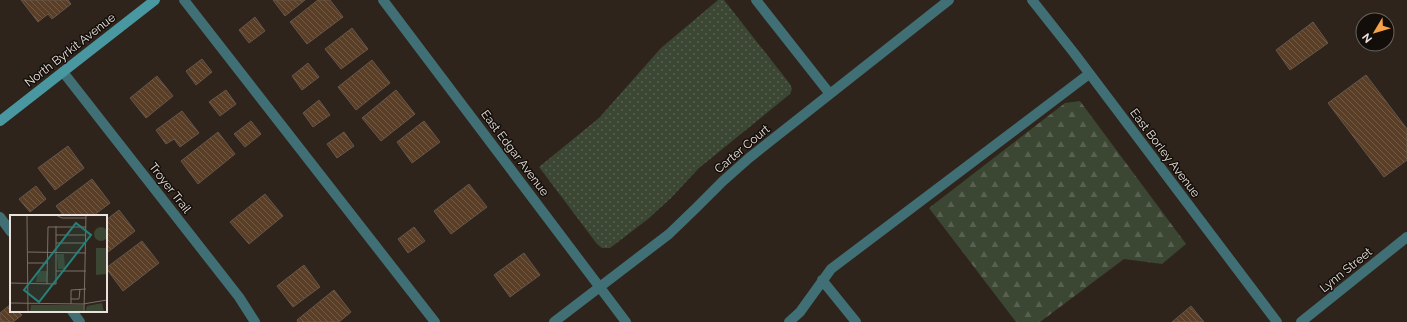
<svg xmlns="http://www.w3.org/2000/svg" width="1407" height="322" font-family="Raleway,sans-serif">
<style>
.forest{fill:url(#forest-firs)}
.park{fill:url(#park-dots)}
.building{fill:url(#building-back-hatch);stroke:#64564c}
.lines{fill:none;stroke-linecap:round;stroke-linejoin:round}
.lane{stroke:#406f75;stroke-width:10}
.street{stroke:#406f75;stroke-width:10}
.secondary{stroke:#4897a1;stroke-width:10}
.labels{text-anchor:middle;stroke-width:3;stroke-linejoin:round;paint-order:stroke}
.street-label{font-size:12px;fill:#eae2dd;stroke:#130e0a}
.inset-road{fill:none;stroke:#7a7069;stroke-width:1}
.view{fill:#258179;fill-opacity:0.15;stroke:#258179;stroke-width:2}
.inset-edge{fill:none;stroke:#eae2dd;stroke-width:2}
</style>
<defs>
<pattern id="forest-firs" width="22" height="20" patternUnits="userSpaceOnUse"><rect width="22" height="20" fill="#3b4633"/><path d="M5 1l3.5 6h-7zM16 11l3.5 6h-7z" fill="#586050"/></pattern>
<pattern id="park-dots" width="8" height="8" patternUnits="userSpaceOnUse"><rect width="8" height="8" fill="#3b4633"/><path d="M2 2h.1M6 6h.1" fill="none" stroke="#586050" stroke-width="1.8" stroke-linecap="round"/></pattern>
<pattern id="building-back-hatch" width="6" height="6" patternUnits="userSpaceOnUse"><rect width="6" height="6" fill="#5b3e26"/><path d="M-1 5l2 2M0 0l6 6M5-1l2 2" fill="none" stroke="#735a45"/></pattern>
</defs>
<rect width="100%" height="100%" fill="#2f241b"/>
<!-- forest -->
<path class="forest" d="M1080 101 1186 244 1162 264 1124 259 1040 322H1016L929 208 1065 103Z"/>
<!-- park -->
<path class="park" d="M718 0H724L790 84 792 89 790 94 699 168 671 198 648 219 610 248H602L597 244 539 167 599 118 661 48Z"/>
<!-- building -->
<path class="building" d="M21 0H68L71 4 52 19 48 14 38 22Z
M273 0H305L285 16Z
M318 0H330L343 17 307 44 290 22Z
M255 17 265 31 249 43 239 30Z
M1313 22 1328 43 1290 70 1276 50Z
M352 28 368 49 341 69 325 49Z
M202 59 212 72 196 85 186 71Z
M372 60 390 83 356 110 338 87Z
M308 63 319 77 302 90 292 76Z
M1366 75 1407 129V160L1384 177 1328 103Z
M157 76 173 96 146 118 130 98Z
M226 90 236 104 220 116 209 102Z
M396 90 415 114 381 141 362 118Z
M319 100 330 115 313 127 303 113Z
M182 111 199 133 180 147 174 139 166 144 156 130Z
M251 121 261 134 245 147 234 134Z
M424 121 440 142 412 163 397 142Z
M218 132 235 154 198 184 181 161Z
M344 132 354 146 337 158 327 144Z
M68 146 84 168 55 190 38 168Z
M92 179 110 203 93 216H64L56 206Z
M469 184 487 207 451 234 434 211Z
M36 186 46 199 30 212 19 199Z
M265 194 283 216 249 244 230 222Z
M119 210 135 231 108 252 106 249V220Z
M414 227 425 241 408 253 398 239Z
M142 241 159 263 123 291 106 268Z
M524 253 540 275 510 297 494 275Z
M304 265 320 287 293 307 277 286Z
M334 290 351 312 339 322H298L297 320Z
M11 304V311H18L22 315 13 322H0V313Z
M1191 306 1204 322H1172Z"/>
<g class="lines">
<!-- lane -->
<path class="lane" d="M184 0 435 322
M0 217 11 232
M822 280 856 322
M72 311 80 322
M789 322 800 312 831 269 1089 74"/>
<!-- street -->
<path class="street" d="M383 0 626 322
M756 0 830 94
M1032 0 1074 53 1277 322
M63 72 239 297 255 322
M554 322 669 234 696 208 723 181 749 158 949 0
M1301 322 1407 237"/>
<!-- secondary -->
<path class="secondary" d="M0 121 155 0"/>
</g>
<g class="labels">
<!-- street labels -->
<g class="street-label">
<text transform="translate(70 50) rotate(-38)" y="4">North Byrkit Avenue</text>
<text transform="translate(742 149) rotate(-40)" y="4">Carter Court</text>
<text transform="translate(515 153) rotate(53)" y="4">East Edgar Avenue</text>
<text transform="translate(1165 153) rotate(53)" y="4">East Borley Avenue</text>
<text transform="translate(170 188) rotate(52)" y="4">Troyer Trail</text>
<text transform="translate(1346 270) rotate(-39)" y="4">Lynn Street</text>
</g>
</g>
<!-- overview -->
<g transform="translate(10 215)">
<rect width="97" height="97" fill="#2f241b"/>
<path d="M84 19a7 7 0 1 1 14 0a7 7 0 1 1-14 0ZM86 33H97V59L86 60ZM28 56H37V67H26ZM92 88 94 97H75L77 91ZM21 90H73L74 91 73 97H20Z" fill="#3b4633"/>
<path d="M47 39H54L55 54H48Z" fill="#3b4633"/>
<path class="inset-road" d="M17 0 18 97M46 0 52 3H76M46 20H76M46 28H76M18 37 76 38M18 48H38M46 56H76M0 68 46 69V11M37 69 38 12H76M61 84H69L70 74M0 88 73 89 97 85M61 89V75L76 74M74 97 76 0"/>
<path class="view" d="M66 8 81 20 29 87 14 75Z"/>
<rect width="97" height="97" class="inset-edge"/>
</g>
<!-- north arrow -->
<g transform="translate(1375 32) rotate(232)"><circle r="19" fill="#130e0a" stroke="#69635e"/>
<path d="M0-3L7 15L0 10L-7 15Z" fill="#f7a149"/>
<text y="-6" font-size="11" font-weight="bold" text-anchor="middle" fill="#eae2dd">N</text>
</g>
</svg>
